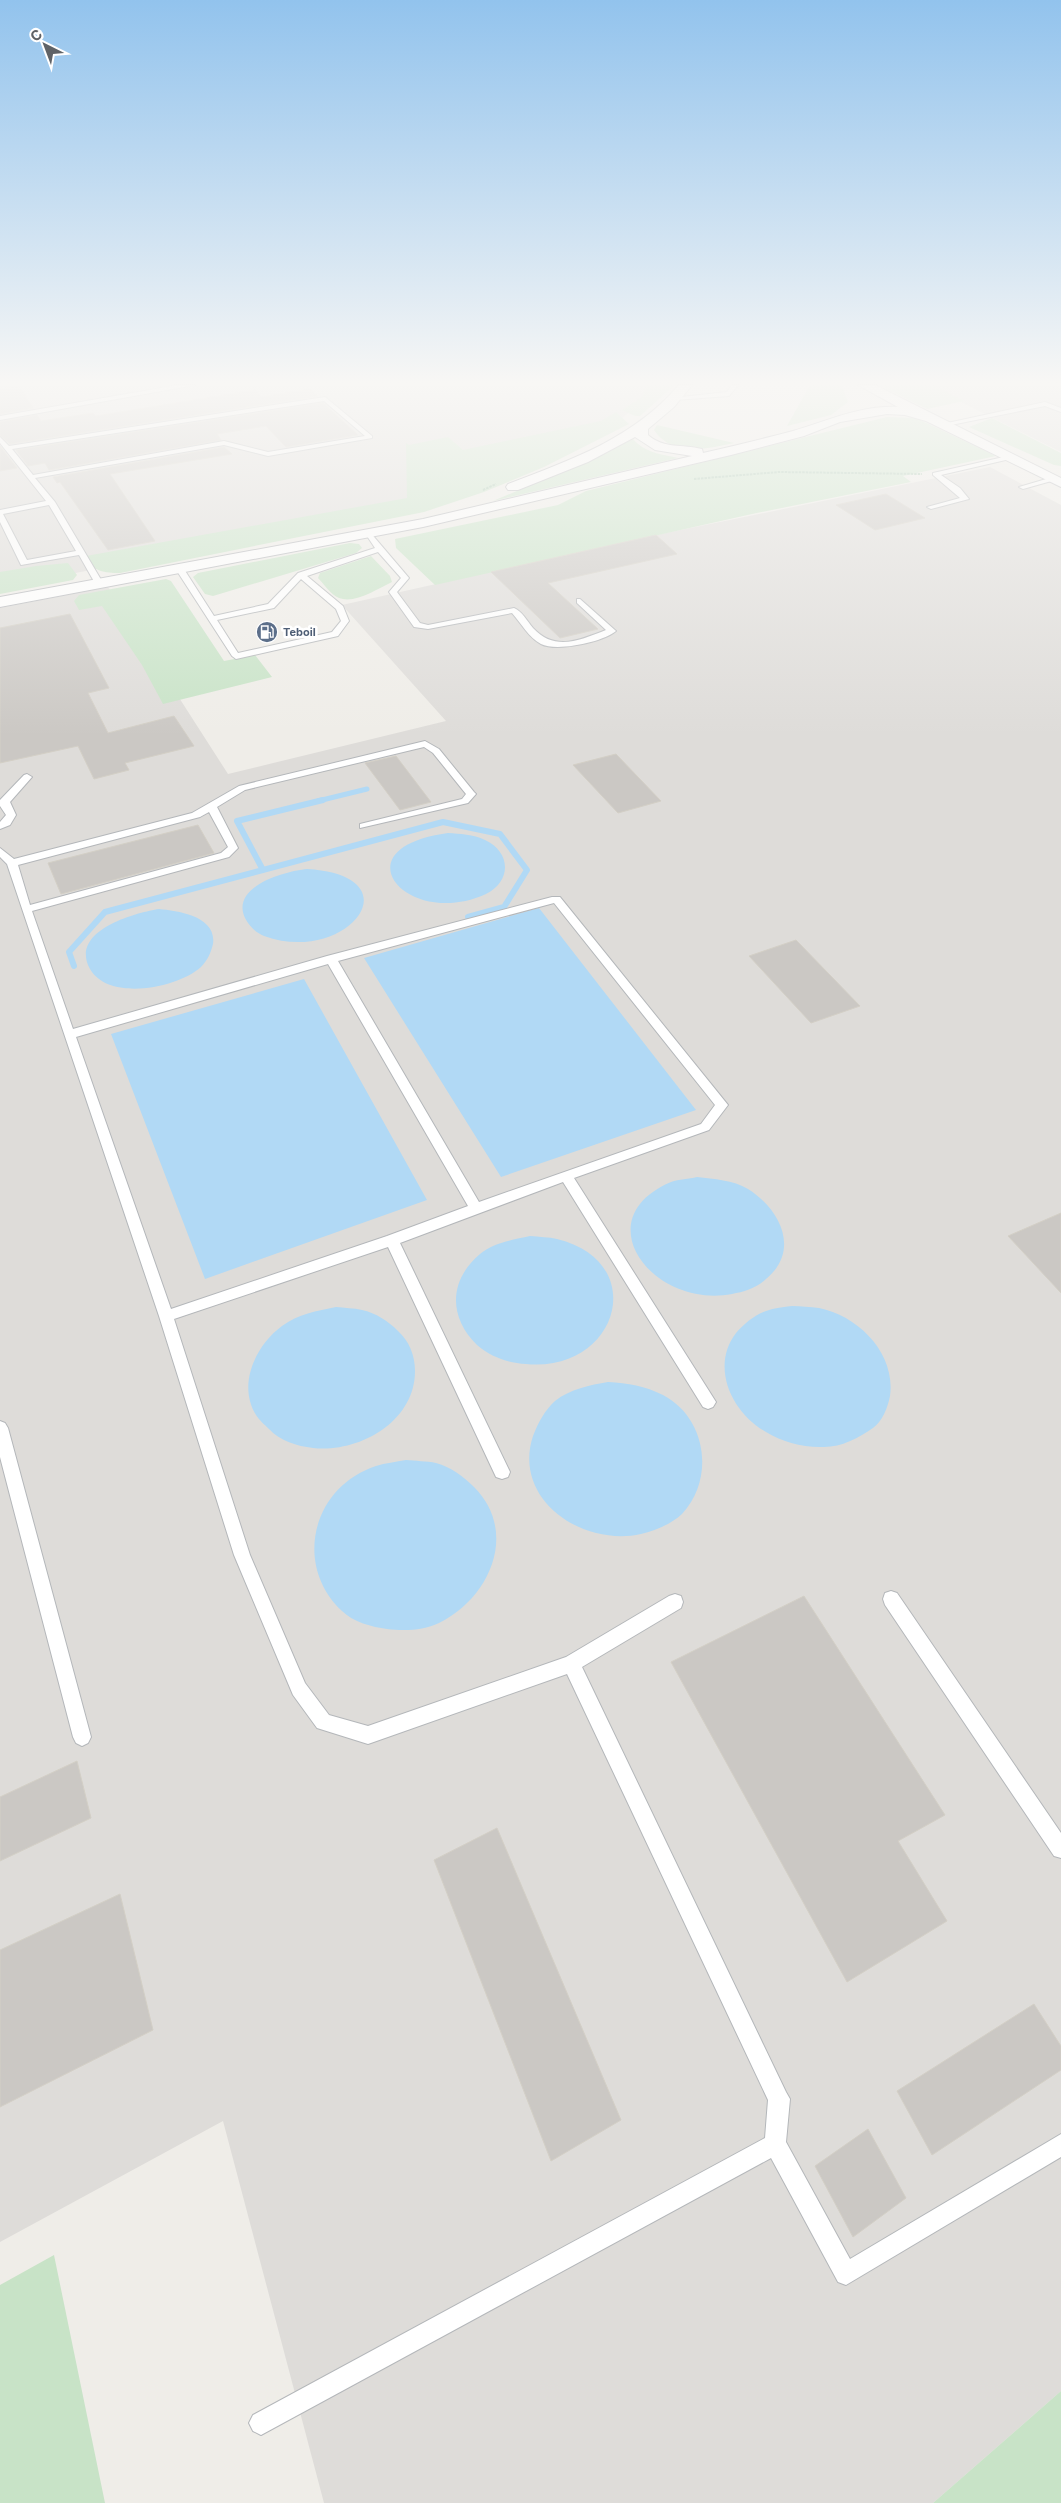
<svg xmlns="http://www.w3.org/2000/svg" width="1061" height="2503" font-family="Inter,sans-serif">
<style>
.industrial{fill:#dedcd9}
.green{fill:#c8e3c7}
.water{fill:#b1d9f5}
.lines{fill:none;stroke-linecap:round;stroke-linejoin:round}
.stream-far1{stroke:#b1d9f5;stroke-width:5}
.stream{stroke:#b1d9f5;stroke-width:6}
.building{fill:#cbc8c4;stroke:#d3cfc6}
.lane-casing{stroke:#b4b7ba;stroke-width:2}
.secondary-casing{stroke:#b4b6ba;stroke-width:2}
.path{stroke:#a1c4ab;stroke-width:2;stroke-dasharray:2.5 1;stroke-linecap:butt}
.lane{fill:#fff;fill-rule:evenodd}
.secondary{fill:#fff;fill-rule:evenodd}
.labels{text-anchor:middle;stroke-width:5;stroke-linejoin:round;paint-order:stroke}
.far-service-label{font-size:11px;font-weight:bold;fill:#4e5e75;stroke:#fff;text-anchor:start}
</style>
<rect width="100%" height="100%" fill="#efede8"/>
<!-- industrial -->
<path class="industrial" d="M0 385H660L612 427 463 485 333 522 0 588Z
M927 385H1061V452Z
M990 467 1061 505V2391L933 2503H324L223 2121 0 2242V608L108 587 228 774 446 721 342 605 656 535Z"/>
<!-- green -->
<path class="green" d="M646 385H675L640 416H635L622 410 642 397Z
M810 385H840L843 388 848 402 831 415 787 426Z
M879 385H933L964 401 927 409Z
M616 412 629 424 544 467 484 492 424 512 120 573C105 573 92 572 86 556L407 498 406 443 409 445 448 437 463 450 601 421Z
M887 417 916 418 996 456 903 476 911 482 752 514 435 585 396 548 395 539 558 505 586 491Z
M992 418 1061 453V466L1054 465 969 427Z
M657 425 734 443C707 449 672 457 654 430Z
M633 439C645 453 661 454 678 458L493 501 593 459Z
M350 543 359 544 362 548 356 553 213 596 205 594 193 577 198 573Z
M371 556 390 576 392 582C377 589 355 604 339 598 331 595 324 584 318 578L320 573Z
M68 563 77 575 73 580 0 594V572L36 566Z
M166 579 171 581 224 661 255 655 272 677 163 704 142 665 102 606 79 610 74 601 79 595Z
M54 2255 105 2503H0V2285Z
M1061 2391V2503H933Z"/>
<!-- water -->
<path class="water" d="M448 833C460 834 473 834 485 840 511 852 512 881 486 894 408 930 336 848 448 833Z
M307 869C418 876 346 966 264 936 256 933 249 926 245 918 230 886 286 871 307 869Z
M539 908 696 1110 501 1177 364 958Z
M159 909C178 911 217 916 213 944 211 952 208 960 201 967 178 988 109 1002 90 969 69 931 134 913 159 909Z
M304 979 427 1200 205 1279 111 1034Z
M697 1177C714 1179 733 1180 748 1189 780 1209 801 1250 766 1279 757 1288 744 1292 732 1294 653 1309 584 1219 671 1182 679 1179 689 1179 697 1177Z
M530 1236C539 1237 549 1237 557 1239 651 1262 618 1373 526 1364 508 1363 491 1357 477 1345 448 1317 449 1280 480 1254 494 1242 513 1240 530 1236Z
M792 1306C801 1306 810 1307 819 1308 859 1316 896 1354 890 1396 888 1407 882 1422 873 1428 858 1438 842 1447 824 1447 804 1448 782 1442 766 1432 732 1413 710 1367 736 1333 744 1324 754 1315 766 1311 774 1308 784 1307 792 1306Z
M336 1307C344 1308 354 1308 362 1310 376 1313 388 1321 398 1331 409 1341 415 1355 415 1371 415 1422 359 1453 313 1448 297 1446 280 1441 269 1429 265 1425 259 1420 256 1415 237 1384 256 1345 282 1326 298 1314 317 1311 336 1307Z
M608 1382C628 1383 645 1386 663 1395 707 1418 715 1479 682 1514 671 1524 655 1531 641 1534 583 1547 512 1500 533 1436 538 1423 545 1410 555 1401 570 1389 590 1385 608 1382Z
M406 1460C415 1461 427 1461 436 1463 451 1467 463 1476 474 1487 519 1532 490 1598 439 1623 423 1631 403 1631 387 1629 372 1627 353 1622 342 1611 293 1565 312 1487 376 1466 385 1463 396 1462 406 1460Z"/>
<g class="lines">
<!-- stream-far1 -->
<path class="stream-far1" d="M318 801 367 789"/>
<!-- stream -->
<path class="stream" d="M263 870 237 821 323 800
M74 966 69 952 105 912 443 822 500 834 527 870 504 907 468 917"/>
</g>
<!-- building -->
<path class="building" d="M19 386 33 408 0 414V389Z
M310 389 318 396 10 444 0 435V422L37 415 41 421 93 413 96 416 255 390 261 397Z
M323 403 358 435 286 447 266 426 217 434 221 440 49 470 45 463 28 466 16 450Z
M0 446 17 468 0 471Z
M224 447 232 454 110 474 155 541 108 550 60 482 57 483 53 477Z
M886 494 925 518 875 530 836 505Z
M656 535 677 554 548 583 598 629 560 638 491 572Z
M70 614 109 688 88 693 108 733 174 716 194 746 125 763 129 770 94 779 78 746 0 763V628Z
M616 754 661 801 618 813 573 765Z
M396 756 431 802 400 810 365 763Z
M198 825 214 853 61 894 48 863Z
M796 940 860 1006 811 1023 749 956Z
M1061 1213V1293L1008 1236Z
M804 1596 945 1815 898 1841 947 1921 847 1982 671 1662Z
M77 1761 91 1818 0 1861V1797Z
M497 1828 621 2120 551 2161 434 1860Z
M120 1894 153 2030 0 2107V1950Z
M1034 2004 1061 2046V2070L932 2155 897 2091Z
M868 2129 906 2198 853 2237 815 2166Z"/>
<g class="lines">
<!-- lane casing -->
<g class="lane-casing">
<path id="lane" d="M178 385H195L0 420V416Z
M732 385H738L729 396 675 400 672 398 727 392Z
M325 397 372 436V438L268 456 224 445 35 478 55 502 103 583 102 585H96L79 555 21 565 0 522V510L46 501 0 443V437L9 446ZM324 401 365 436 268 452 224 441 33 475 12 449ZM49 505 76 551 27 560 3 514Z
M1045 402 1061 408V412L1045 406 941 427 938 425Z
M1008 456 1010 459 941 475 960 488 969 499 931 509 927 507 960 498 933 475V473Z
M1053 477 1055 480 1023 489 1019 487Z
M369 531 409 578 397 592 420 623 428 625 514 608C522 611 527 621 533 628 555 652 580 640 606 630L577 603V599H580L616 631C603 642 557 652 541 644 529 638 521 623 512 613L428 629 414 627 389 592 401 578 378 552 307 576 343 606 349 621 338 636 236 659 232 656 175 568 182 566 214 616 268 604 298 573 375 548 365 533ZM301 579 336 609 341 621 332 632 238 653 217 620 274 608Z
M425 741 439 749 474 792 476 794 468 803 360 828V824L462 799 466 794 433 753 424 747 245 790 217 807 238 848 229 857 32 911 73 1029 327 956 552 897H560L728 1105 709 1130 574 1178 716 1402 713 1407 708 1409 703 1407 563 1182 400 1243 510 1472 508 1477 502 1479 496 1477 388 1247 174 1319 250 1555 305 1683 329 1715 368 1726 566 1657 669 1596 675 1594 681 1596 683 1602 681 1608 582 1667 786 2092 790 2099 786 2142 850 2259 1061 2134V2157L846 2285 838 2282 771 2158 261 2435 253 2431 249 2423 253 2415 765 2138 768 2100 567 1674 368 1744 317 1728 293 1695 234 1555 159 1316 7 864 0 857V848L14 859 192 813 239 786ZM209 812 228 847 221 853 30 905 18 865 200 817ZM554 903 715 1105 701 1124 479 1202 338 961ZM328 964 468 1206 387 1236 171 1309 76 1037Z
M27 774 32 777 10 802 16 815 10 825 0 829V822L6 815 0 806V800L24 775Z
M0 1421 5 1423 8 1428 91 1737 88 1743 82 1746 76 1743 73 1737 0 1457Z
M891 1591 897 1593 1061 1833V1858L1054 1856 885 1605 883 1599 885 1593Z"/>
</g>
<!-- secondary casing -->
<g class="secondary-casing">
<path id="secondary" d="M679 385H692L674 407 648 429V435C664 449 682 444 702 449L703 453C733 446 763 439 793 431 827 421 861 405 898 407L858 385H875L1061 478V487L926 421 905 415 887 414 840 422 804 436 731 455 423 527 0 607V597L423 519 692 456 655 450 635 437 588 462 518 490H508L506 487 508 484C571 460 634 438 679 385Z"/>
</g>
<!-- path -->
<path class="path" d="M694 479 779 472 922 474
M483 490 496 484"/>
<!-- lane -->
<use href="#lane" class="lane"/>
<!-- secondary -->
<use href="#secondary" class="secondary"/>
</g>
<!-- sky -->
<linearGradient id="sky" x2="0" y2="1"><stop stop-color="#92c3ed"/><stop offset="0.52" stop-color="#f8f7f5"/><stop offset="1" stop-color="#f8f7f5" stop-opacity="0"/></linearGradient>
<rect width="1061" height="736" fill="url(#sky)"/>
<!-- icons -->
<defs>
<g id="fuel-disc" transform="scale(1.125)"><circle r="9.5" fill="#5c6f8a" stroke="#fff"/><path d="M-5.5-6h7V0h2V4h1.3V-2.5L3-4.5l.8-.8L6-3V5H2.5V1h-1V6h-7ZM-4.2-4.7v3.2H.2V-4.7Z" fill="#fff"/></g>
</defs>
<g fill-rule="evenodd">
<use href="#fuel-disc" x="267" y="632"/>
</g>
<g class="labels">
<!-- far-service labels -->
<g class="far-service-label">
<text x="283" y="636">Teboil</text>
</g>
</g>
<!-- north arrow -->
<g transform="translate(45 45) rotate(318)" stroke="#ffffff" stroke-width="4" paint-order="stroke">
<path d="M0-4L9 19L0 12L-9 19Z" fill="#5f6266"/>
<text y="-8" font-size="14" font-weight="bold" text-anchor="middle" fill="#5f6266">С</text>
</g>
</svg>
